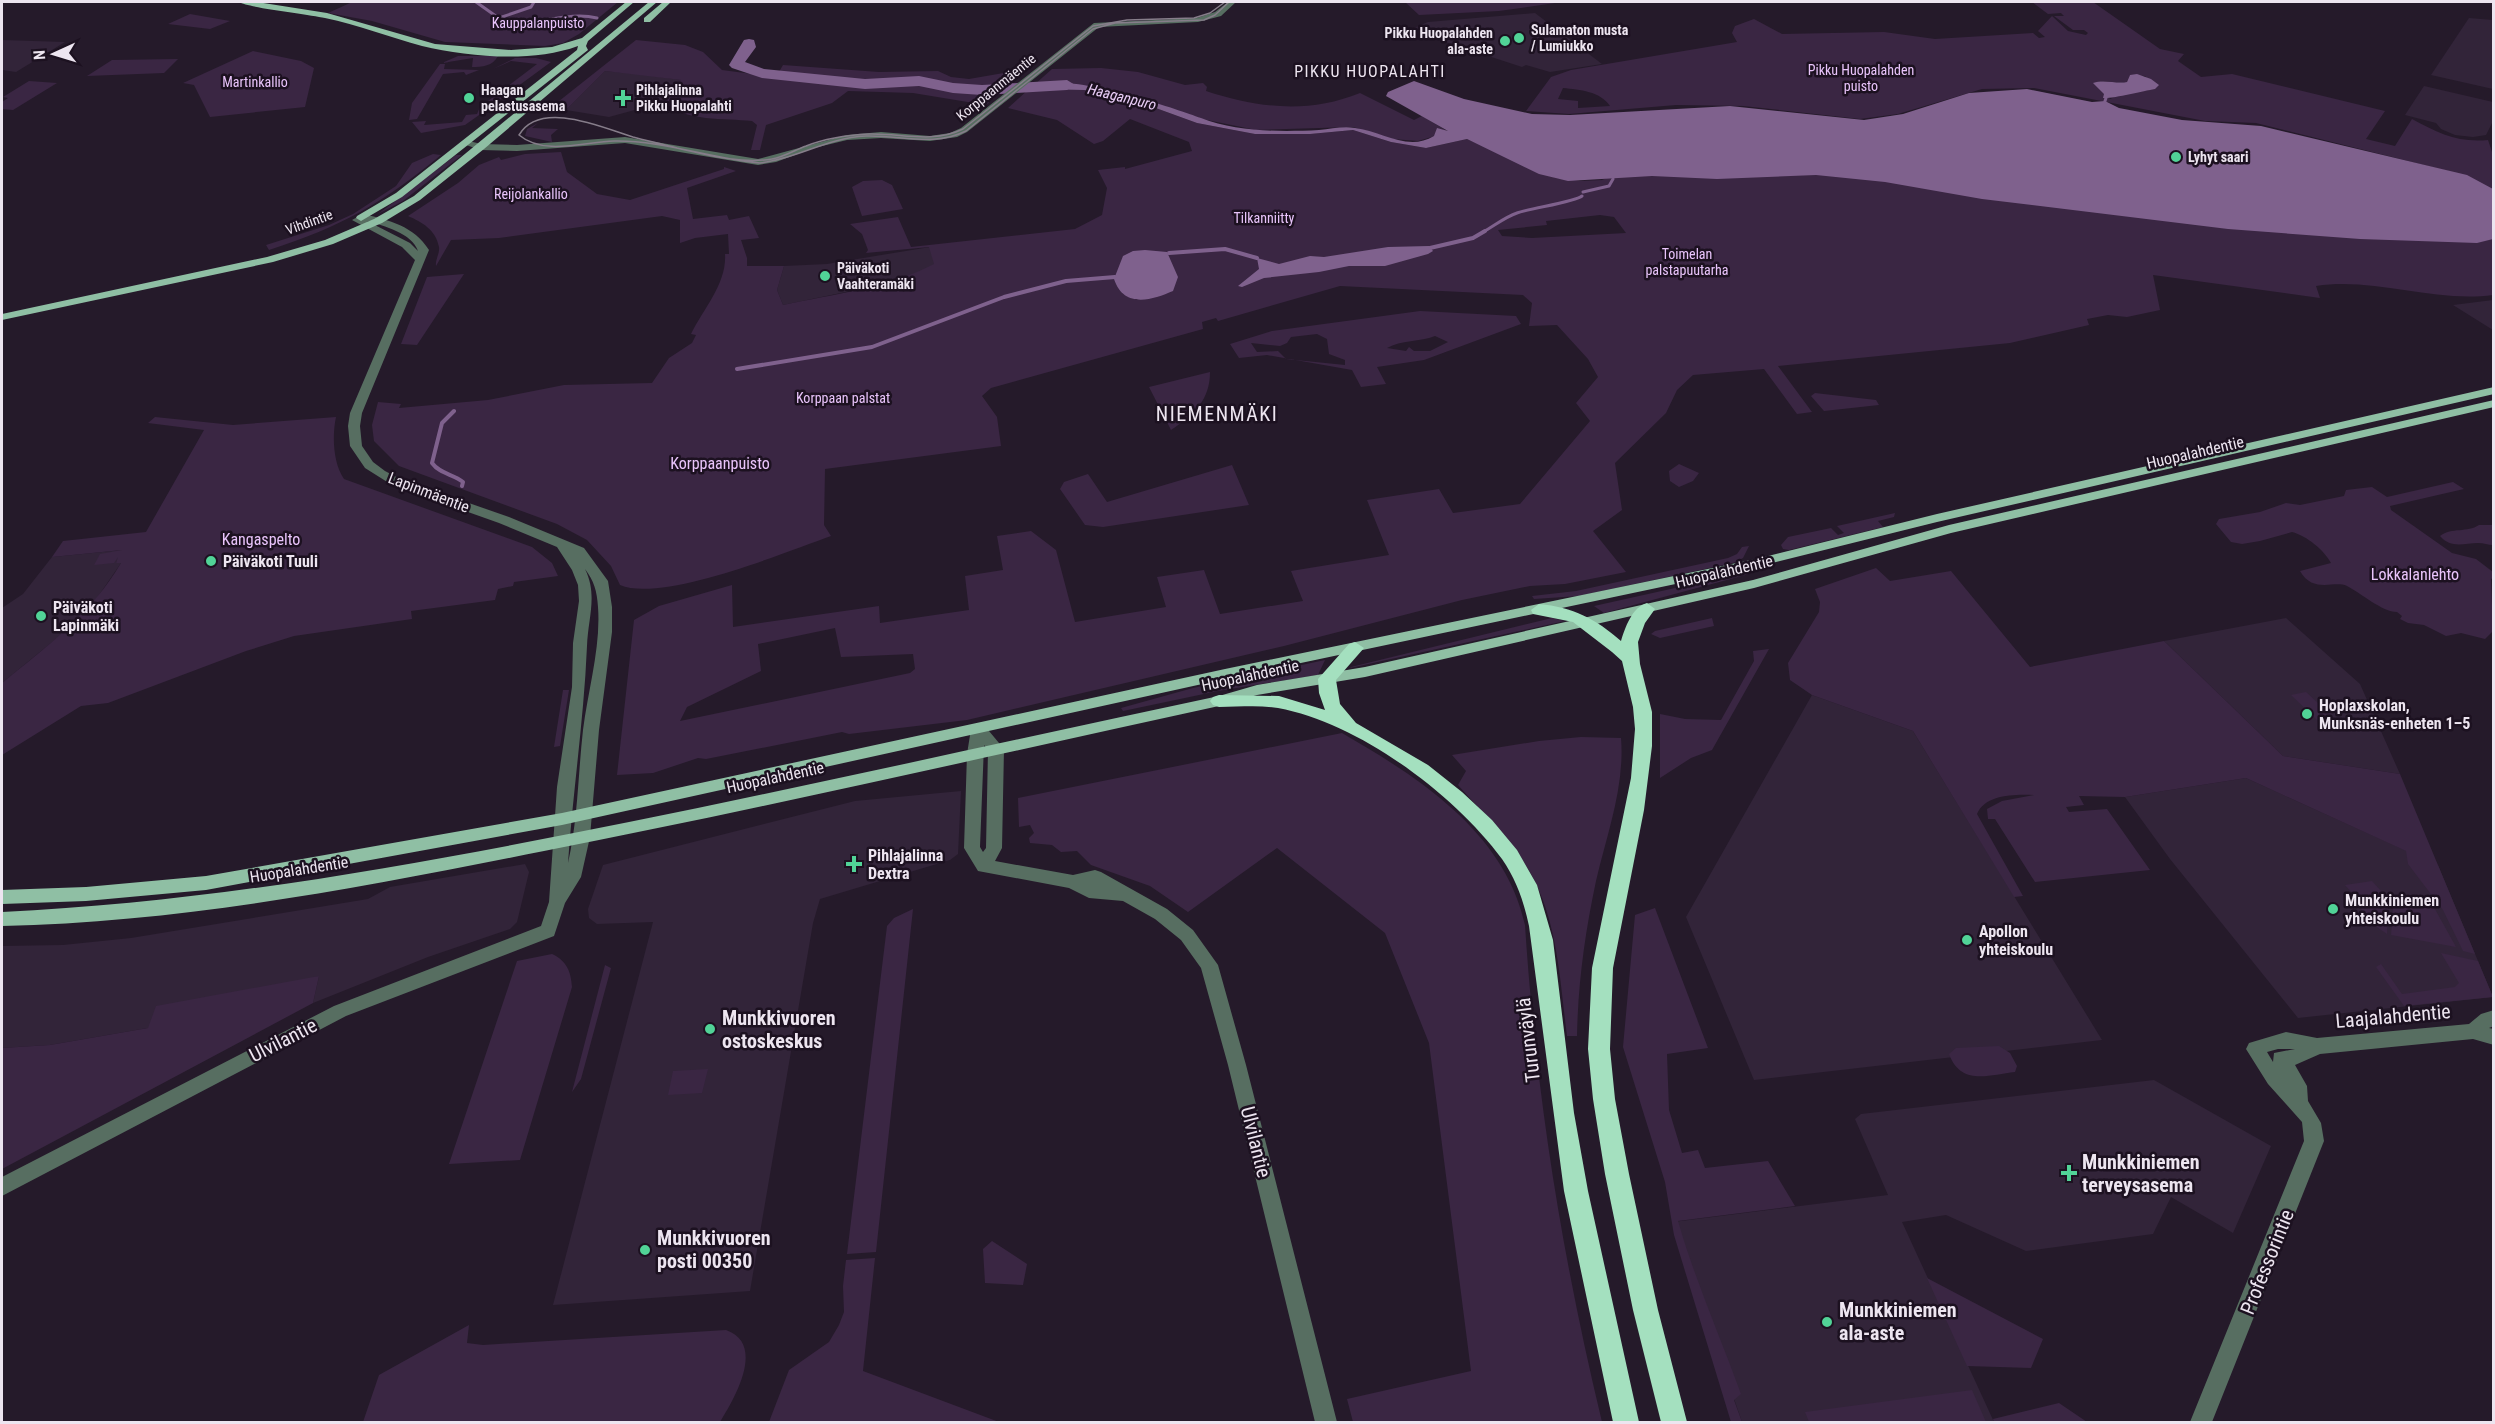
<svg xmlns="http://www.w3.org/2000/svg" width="2495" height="1424" font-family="'Roboto Condensed',sans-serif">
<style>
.built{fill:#322439}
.green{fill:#3a2643;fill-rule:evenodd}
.water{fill:#7f618d}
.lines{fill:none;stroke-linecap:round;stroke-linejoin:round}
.stream-far1{stroke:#7f618d;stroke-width:3}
.stream{stroke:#7f618d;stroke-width:4}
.river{fill:#7f618d;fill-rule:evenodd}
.minor{fill:#576e61;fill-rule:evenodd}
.major{fill:#8fbfa4;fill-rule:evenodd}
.highway{fill:#a4e0bf;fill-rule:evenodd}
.tram{stroke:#867d8a;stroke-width:1.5}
.poi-dot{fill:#51d397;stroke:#1c1120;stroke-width:2}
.labels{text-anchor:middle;stroke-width:5;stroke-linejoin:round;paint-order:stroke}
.far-park-label{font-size:14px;fill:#e9c4fb;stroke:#1c1120}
.far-poi-label{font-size:14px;font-weight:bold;fill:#ede5f0;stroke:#1c1120;text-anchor:start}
.far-street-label{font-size:14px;fill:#ede5f0;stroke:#1c1120}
.far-water-label{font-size:15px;font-style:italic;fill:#e9cdf7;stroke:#1c1120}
.far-quarter-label{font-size:16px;letter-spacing:1.5px;fill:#ede5f0;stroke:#1c1120}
.street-label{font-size:16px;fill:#ede5f0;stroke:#1c1120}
.park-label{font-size:16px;fill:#e9c4fb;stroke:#1c1120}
.poi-label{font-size:16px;font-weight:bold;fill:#ede5f0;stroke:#1c1120;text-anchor:start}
.quarter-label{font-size:20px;letter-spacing:1.5px;fill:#ede5f0;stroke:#1c1120}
.near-street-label{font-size:20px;fill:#ede5f0;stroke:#1c1120}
.near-poi-label{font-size:20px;font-weight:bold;fill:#ede5f0;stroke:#1c1120;text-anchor:start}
</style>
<rect width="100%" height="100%" fill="#251a2a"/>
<!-- built -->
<path class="built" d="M1535 13 1602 64 1550 72 1526 65 1522 67 1409 30 1428 22Z
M2469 18 2493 20V89L2431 75Z
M2 40 65 42 16 72 2 70Z
M605 71 638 74 682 80 664 102 609 117 566 110Z
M2424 86 2493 102V121L2486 135 2473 137 2455 135 2441 129 2436 123 2405 115Z
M930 247 937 273 783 305 777 290 784 266 827 264Z
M2493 300V330L2453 305Z
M122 550 116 563H121L97 598 73 625 2 683V608L23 594 52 557Z
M2286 618 2360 684 2400 774 2283 756 2164 641Z
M1812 695 1913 731 2102 1040 1754 1080 1686 917Z
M2246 778 2438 865 2493 997 2298 1018 2170 859 2125 797Z
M961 791 958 854 950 860 820 899 813 923 750 1291 553 1305 653 922 597 924 589 918 588 909 603 865 855 801Z
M525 864 529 872 517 922 510 929 428 957 313 1003 319 976 148 1028 50 1045 2 1048V946L63 945 131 938 368 899 390 887Z
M2154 1080 2271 1146 2233 1233 2171 1197 2153 1234 2026 1251 1946 1215 1902 1222 1994 1422H1742L1673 1222 1888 1195 1855 1119 1861 1114Z"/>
<!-- green -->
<path class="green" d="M344 2H618L579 34 563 43 545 46 445 42 372 21 328 13 350 3Z
M1405 2H1562L1499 11 1419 15Z
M2032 2H2093L2160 49 2184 54 2178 61 2201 77 2232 74 2385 111 2366 139 2395 146 2412 119C2438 133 2458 143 2488 140L2493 155V202L2452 172 2256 123 2205 121 2034 88 1982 89 1898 114 1860 119 1743 106 1676 105 1569 114 1526 111 1551 77 1571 70 1737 42 1732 33 1735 26 1754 19 1782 34 1884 32 1935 39 2033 33 2039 38 2045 37 2038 31 2052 16 2068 31 2086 35 2088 33 2084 30H2073L2054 16H2064L2061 13 2048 14ZM2130 75 2145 76 2155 89 2119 95 2110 99 2094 83C2105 79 2116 84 2127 82ZM1563 88C1580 90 1600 91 1610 106L1578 108V101L1558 99Z
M190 14 230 21 210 29 168 24Z
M636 40 685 45 703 52 722 70 776 77 783 65 879 72 938 71 951 77 969 79 1027 69 986 105 913 93 848 91 832 103 766 125 760 150H751L757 125 752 121C725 118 685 122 664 102L681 80 605 71 567 109H549Z
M253 51 301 61 314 68 305 107 210 117 194 85 183 83Z
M458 56H498C493 66 482 67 472 67L473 58 442 63Z
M515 58H536L551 62 495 103 488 101 537 64 511 61 493 69Z
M178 59 164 73 87 76 112 60Z
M440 64H445L444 69 479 70 466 75 464 72 443 74 417 119 409 120 412 103Z
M1101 68 1138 72 1185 85 1203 83 1207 87 1206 91C1258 108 1308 114 1360 93L1414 120 1422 116 1449 132 1418 141 1393 139 1353 127 1256 130 1202 119 1102 88 1067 84 1034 85 1052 69Z
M29 81 57 83 13 110 2 109V102L8 98 3 97Z
M1029 89 1084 90 1153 107 1197 123 1255 134H1310L1353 130 1391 142 1426 148 1467 139 1556 178 1580 181 1602 180 1656 156 2493 230V295C2434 303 2375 277 2316 286L2320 298 2153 275 2160 310 2127 317 2108 315 2087 319 2089 325 2010 343 1778 366 1812 412 1797 414 1764 369 1693 375 1677 390 1666 413 1615 463 1622 510 1593 531 1626 572 1565 584 1530 586 1462 600 1284 646 967 720 849 734 842 732 706 759 698 758 653 773 617 775 634 620 659 606 732 585 733 627 879 606 880 623 969 610 965 576 1003 570 997 536 1031 531 1056 550 1075 622 1166 607 1157 577 1204 570 1220 614 1303 601 1291 571 1389 555 1367 500 1439 489 1453 513 1520 504 1590 421 1576 403 1598 377 1588 359 1557 325 1529 326 1532 303 1523 295 1340 286 1218 321 1216 318 1202 322 1203 329 991 388 982 396 997 417 1001 446 825 469 824 525 831 536C786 552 662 603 620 585L611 566 587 540 557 524 399 466 374 441 372 425 378 402 401 404 399 408 488 400 564 385 652 383 669 358 692 343 696 335 691 334C704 308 727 283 725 254H729L728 234 695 238 680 243V220L662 216 499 238 451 240 436 266C435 260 440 253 439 247 436 230 422 222 408 216L458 183 479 165 499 157 501 160 525 154 561 152 567 172 597 194 630 200 724 169V167L736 171 687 188 693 219 727 215 729 220 749 216 759 238 741 240 747 258V266H784L777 290 783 305C834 294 888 288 934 264L929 247 866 253 868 250 862 234 850 224 898 217 911 247 1075 229 1102 215 1107 188 1098 170 1125 167V169L1192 151 1189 142 1130 119 1103 141 1094 144 1057 120 1008 108ZM1600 215 1614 217 1626 233 1532 238 1502 236 1498 230 1547 225 1546 221ZM835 628 841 657 913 654 915 669 910 673 680 721 687 707 761 671 758 644Z
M480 107 489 108 465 125 421 133 412 122 426 121 424 125 462 122 466 115 477 114Z
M538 123 532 128 558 129 551 135 552 142 525 136 527 129Z
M433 154 441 155C381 204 343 226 269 250L266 245 329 225 353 214 396 186 412 163Z
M456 155H462L403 201 378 214Z
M882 180 892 185 903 209 862 216 852 187 863 181Z
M464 274 417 345 401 344 427 277Z
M1420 311 1516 316 1521 324 1424 360 1377 367 1386 384 1361 387 1352 370 1267 355 1239 358 1230 344 1272 331ZM1317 334 1327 339 1329 354 1345 360V365L1286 359 1278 351 1257 352 1251 343 1280 346 1287 343 1291 337ZM1435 336 1448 342 1430 351H1414L1409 347 1406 351 1387 348C1401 340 1420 342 1435 336Z
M1210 372C1210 400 1194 415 1171 430L1149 387Z
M1815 393 1876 400 1879 405 1824 411 1811 396Z
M155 417 233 425 336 417C332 436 333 463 344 479L532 547 552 563 558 576 514 582 513 586 498 589 495 600 411 611 412 619 294 636 246 651 108 703 81 706 2 755V683C46 647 91 614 121 563H116L118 557 114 563 94 565 100 554 122 550 52 557 63 541 146 532 204 430 148 423Z
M1679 464 1699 473 1693 481 1679 487 1670 481 1669 471Z
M1232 465 1249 505 1103 527 1085 525 1060 489 1064 482 1088 474 1107 502Z
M2453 482 2464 489 2390 506 2391 510 2452 553 2476 559 2493 572V578L2491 579 2493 631 2485 639 2461 633 2446 636 2424 625 2408 623 2400 619 2402 616 2397 612C2382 612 2361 593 2347 586 2334 580 2313 594 2300 571L2331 563C2324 550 2307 536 2292 532L2260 541 2242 544 2231 542 2216 524 2219 519 2260 512 2286 503 2300 505 2344 496 2346 490 2372 487 2387 497Z
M1895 513 1894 517 1878 521 1883 527 1789 550 1783 549 1781 545 1788 537 1831 528 1838 535 1844 533 1837 526Z
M2479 525H2493V545C2488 545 2484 543 2478 543 2464 543 2451 549 2440 536 2452 527 2467 533 2479 525Z
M1749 546 1743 558 1733 563 1579 596 1534 599 1532 596 1576 591 1728 558 1737 554 1742 547Z
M1876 568 1890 581 1951 571 2030 667 2164 641 2283 756 2400 774 2475 954 2463 951 2443 910 2408 864 2406 851 2246 778 2125 797 2079 796 2084 805 2066 807 2069 812 2107 809 2150 870 2035 882 1995 819H1988L1987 809 2002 801 2034 795C2016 794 1985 794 1977 814L2023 896 2014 897 1913 731 1812 695 1790 680 1788 663 1819 612 1820 602 1815 589Z
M1747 572 1749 574 1604 613 1594 606Z
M1552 618 1565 621 1350 668 1351 667Z
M1712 618 1714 626 1660 638 1651 634 1655 631Z
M1769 649 1712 750 1691 758 1660 778V714L1685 719 1721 720 1754 661 1753 651Z
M1325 660 1318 675 1218 691 1123 711 1121 708 1193 688Z
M563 690H569L560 746 554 747Z
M2306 692 2332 716 2317 720 2291 695Z
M1342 733C1418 777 1505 832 1525 925 1536 1095 1562 1256 1602 1422H1353L1347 1399 1471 1371 1429 1043 1385 933 1277 848 1188 912 1150 886 1091 865 1077 851 1061 852 1052 845 1030 843 1029 838 1034 833 1030 825 1019 827 1018 798Z
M1581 737 1621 738C1625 786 1607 834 1596 881 1585 933 1578 983 1577 1036H1567C1560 982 1558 923 1531 874 1512 840 1483 814 1458 785L1466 771 1452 755 1539 741Z
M2372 881 2389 900 2353 894 2345 885Z
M2372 901 2388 905 2387 934 2374 925 2356 903Z
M2431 902 2456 947 2391 935 2393 907Z
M1655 908 1708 1048 1667 1054 1669 1110 1682 1153 1698 1150 1705 1168 1768 1161 1795 1206 1678 1221C1695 1280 1720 1336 1741 1394L1734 1400 1742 1422H1731L1674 1235 1665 1182 1623 1047 1635 915Z
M913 909 876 1252 847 1254 887 926 894 918Z
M2441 953 2478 961 2493 997 2404 1006 2376 967 2381 964 2402 994 2455 987 2459 983Z
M552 954C567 961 571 972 572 987L520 1160 449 1164 517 961Z
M605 965 611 968 581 1079 572 1092Z
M319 976 313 1003 2 1169V1048L50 1045 148 1028 156 1006Z
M1999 1046 2010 1053 2017 1066 2015 1072C1988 1075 1961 1086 1949 1054L1956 1048Z
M708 1069 702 1093 668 1095 673 1071Z
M992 1241 1027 1264 1023 1285 985 1283 983 1249Z
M875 1258 863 1371 999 1422H769L789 1370 829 1342 839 1325 844 1312 843 1286 846 1260Z
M1927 1278 2043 1339 2031 1368 1967 1366Z
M469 1325 467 1343 483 1345 726 1330C766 1344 735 1398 720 1422H363L379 1375Z
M1972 1390 1986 1422H1809L1805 1412Z
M2059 1403 2087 1422H1994L1993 1419Z"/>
<!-- water -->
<path class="water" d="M2137 74 2151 79 2159 85 2155 89C2143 91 2112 99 2103 98L2104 94 2093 83C2104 79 2116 84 2127 82L2130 75Z
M1414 81 1464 99 1532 114 1570 115 1730 106 1864 120 1903 114 1969 93 2027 89 2092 102 2105 101 2119 108 2182 120 2261 126 2467 175 2493 189V239L2477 243 2360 239 2228 229 1982 199 1885 182 1816 175 1717 179 1652 176 1568 181 1539 174 1467 139 1426 148 1391 142 1353 130 1310 134H1255L1197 123 1153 107 1084 90 1029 89C1056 67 1170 107 1201 118 1237 132 1281 132 1319 130 1331 129 1343 126 1355 128 1381 131 1408 152 1434 136L1437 128 1448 131 1386 96 1388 92Z
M1429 246 1433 251 1428 254 1385 266H1349L1319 272 1264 278 1242 287 1238 286 1259 269 1257 258 1279 264 1310 256 1324 257 1388 247Z
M1145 250 1167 252 1178 277 1173 291C1152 300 1124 309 1114 279L1123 256 1133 251Z"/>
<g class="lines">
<!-- stream-far1 -->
<path class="stream-far1" d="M476 2 500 19
M499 18 531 7 534 2
M506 22C537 26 567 11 597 18
M2105 101 2106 98
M1583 192 1609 186 1613 179
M1483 232C1494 226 1505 217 1517 213 1531 208 1575 202 1582 196"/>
<!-- stream -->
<path class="stream" d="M1430 248 1473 238 1485 231
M1169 253 1225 249 1257 258
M737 369 872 347 1004 297 1066 281 1115 277
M454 411 442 423 432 463C440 474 453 474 463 482L462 486"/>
<!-- river -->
<path class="river" d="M749 39 754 40 756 47 745 62 764 69 865 79 919 76 953 83 982 85 1067 80 1075 85 1067 90 982 95 953 93 919 86 865 89 762 78 732 68 729 65 744 40Z"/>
<!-- minor -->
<path class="minor" d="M1228 2H1236L1221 16 1198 22 1099 27 967 132 957 137 930 141 881 138 847 140 814 148 776 162 758 165 625 143 517 151 481 150 460 143 465 140 481 144 517 145 625 137 758 159 847 135 881 132 930 136 950 133 961 128 1094 23 1197 18 1215 12Z
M363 214C389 220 414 226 429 250L362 413 360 426 362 446 373 462 385 471 400 479 509 517 584 548 608 581 612 607V632L599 730 590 837 581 877 565 903 554 936 346 1016 2 1196V1177L334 1006 541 926 549 902 557 787 572 687 573 643 579 601 578 585 572 570 557 547 499 523 392 485 365 468 350 446 348 426 350 413 415 260 402 247 352 220ZM367 221C384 226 412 233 418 251L410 243ZM585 569C594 581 597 591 598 607 601 647 588 690 583 730 578 774 578 819 568 863 573 790 584 718 587 646 588 618 598 595 585 569Z
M979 724 984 725 1004 749 1002 848 995 861 1073 875 1095 870 1101 872 1167 909 1193 930 1218 965 1246 1065 1337 1422H1315L1228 1065 1201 968 1181 940 1155 919 1123 901 1089 898 1069 888 978 871 964 848 967 754 971 729ZM984 745 988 750 986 848 983 852 980 847Z
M2494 1010V1026L2489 1028 2494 1029V1045L2473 1039 2320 1054 2295 1065 2307 1086 2308 1101 2321 1123 2324 1141 2212 1422H2190L2304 1141 2302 1122 2268 1084 2246 1049 2249 1043 2286 1032 2317 1038 2469 1024 2481 1014ZM2278 1049H2295L2274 1053 2273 1062 2267 1052Z"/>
<!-- major -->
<path class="major" d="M239 2H257L327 13 435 44 511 50 552 47 582 38 626 2H634L588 41 586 46 588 50 402 197 361 221 356 218 357 216 396 193 577 50 578 46C532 63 469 57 422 46 389 37 358 25 325 18 308 14 249 8 239 2Z
M649 2H657L484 149 420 200 382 223 333 244 273 262 2 320V314L267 257 325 240 374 219 414 196Z
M663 2H671L650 22H644V18Z
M2494 387V394L1937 522 1756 567 1225 679 562 825 206 890 86 901 2 904V890L86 887 206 876 562 813 1225 669 1756 559 1937 514Z
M2494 400V407L1951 533 1754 588 1365 677 1257 695 1219 706C994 755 769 807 544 851 365 887 184 922 2 926V912C214 902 421 864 629 822 826 782 1022 738 1219 696L1257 685 1365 667 1753 580 1949 525Z"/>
<!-- highway -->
<path class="highway" d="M1647 603 1655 609 1645 623 1638 642 1640 664 1652 712V746L1644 810 1613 968 1610 1049 1615 1099 1629 1174 1658 1310 1687 1422H1661L1633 1310 1605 1174 1593 1099 1588 1049 1592 968 1631 778 1635 729 1633 707 1622 661 1612 652 1573 622 1533 614 1531 610 1539 604C1573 607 1596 619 1621 641 1625 628 1632 607 1647 603Z
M1355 642 1364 648 1336 680 1340 704 1356 723 1428 765 1462 792 1492 820 1517 850 1537 885 1553 940 1574 1113 1588 1191 1639 1422H1613L1564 1191 1529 926C1524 902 1516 879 1502 859 1454 794 1359 723 1278 708 1259 705 1238 707 1219 707L1213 705 1210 701 1213 697 1219 695 1279 696 1325 710 1319 693 1318 679 1349 644Z"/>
<!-- tram -->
<path class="tram" d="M1225 2 1210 13 1194 18 1127 20 1093 26 963 129C932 144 901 133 869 134 848 135 826 138 806 146 795 150 784 157 772 159 741 164 708 155 677 148 663 144 648 141 633 137 604 128 540 99 519 135 544 156 584 142 614 141 663 140 711 159 760 163 797 159 826 138 866 136 901 135 934 147 966 131L1093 29 1115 23 1204 20 1215 15 1229 2"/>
</g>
<!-- markers -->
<g class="poi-dot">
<circle cx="1519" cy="38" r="6"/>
<circle cx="1505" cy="41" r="6"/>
<circle cx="469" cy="98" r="6"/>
<path d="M620 89h6v6h6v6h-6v6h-6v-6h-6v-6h6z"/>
<circle cx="2176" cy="157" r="6"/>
<circle cx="825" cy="276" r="6"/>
<circle cx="211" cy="561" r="6"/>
<circle cx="41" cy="616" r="6"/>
<circle cx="2307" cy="714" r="6"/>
<path d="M851 855h6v6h6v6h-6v6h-6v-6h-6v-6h6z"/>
<circle cx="2333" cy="909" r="6"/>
<circle cx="1967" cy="940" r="6"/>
<circle cx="710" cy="1029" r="6"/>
<path d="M2066 1164h6v6h6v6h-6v6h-6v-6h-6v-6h6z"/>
<circle cx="645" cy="1250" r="6"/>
<circle cx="1827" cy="1322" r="6"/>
</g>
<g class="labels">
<!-- far-park labels -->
<g class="far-park-label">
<text x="538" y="28">Kauppalanpuisto</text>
<text x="1861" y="75">Pikku Huopalahden<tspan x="1861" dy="16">puisto</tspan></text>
<text x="255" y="87">Martinkallio</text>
<text x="531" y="199">Reijolankallio</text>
<text x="1264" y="223">Tilkanniitty</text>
<text x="1687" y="259">Toimelan<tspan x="1687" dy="16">palstapuutarha</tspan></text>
<text x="843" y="403">Korppaan palstat</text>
</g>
<!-- far-poi labels -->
<g class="far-poi-label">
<text x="1531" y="35">Sulamaton musta<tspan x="1531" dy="16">/ Lumiukko</tspan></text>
<text x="1493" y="38" text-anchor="end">Pikku Huopalahden<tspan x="1493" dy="16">ala-aste</tspan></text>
<text x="481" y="95">Haagan<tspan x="481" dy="16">pelastusasema</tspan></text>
<text x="636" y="95">Pihlajalinna<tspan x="636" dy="16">Pikku Huopalahti</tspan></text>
<text x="2188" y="162">Lyhyt saari</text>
<text x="837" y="273">Päiväkoti<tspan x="837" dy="16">Vaahteramäki</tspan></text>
</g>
<!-- far-street labels -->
<g class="far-street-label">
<text transform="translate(996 87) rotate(-39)" y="5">Korppaanmäentie</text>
<text transform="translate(309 222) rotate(-20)" y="5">Vihdintie</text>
</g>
<!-- far-water labels -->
<g class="far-water-label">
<text transform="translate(1122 97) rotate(14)" y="5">Haaganpuro</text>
</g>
<!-- far-quarter labels -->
<g class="far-quarter-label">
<text x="1370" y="77">PIKKU HUOPALAHTI</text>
</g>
<!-- street labels -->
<g class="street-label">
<text transform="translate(2195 452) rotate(-13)" y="6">Huopalahdentie</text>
<text transform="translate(429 492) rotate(21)" y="6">Lapinmäentie</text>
<text transform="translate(1724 571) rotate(-13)" y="6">Huopalahdentie</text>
<text transform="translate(1250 675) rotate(-12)" y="6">Huopalahdentie</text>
<text transform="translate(775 777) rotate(-12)" y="6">Huopalahdentie</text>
<text transform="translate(299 869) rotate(-9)" y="6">Huopalahdentie</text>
</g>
<!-- park labels -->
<g class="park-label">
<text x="720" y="469">Korppaanpuisto</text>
<text x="261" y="545">Kangaspelto</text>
<text x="2415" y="580">Lokkalanlehto</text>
</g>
<!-- poi labels -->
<g class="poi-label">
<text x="223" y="567">Päiväkoti Tuuli</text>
<text x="53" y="613">Päiväkoti<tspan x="53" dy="18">Lapinmäki</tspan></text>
<text x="2319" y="711">Hoplaxskolan,<tspan x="2319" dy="18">Munksnäs-enheten 1–5</tspan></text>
<text x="868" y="861">Pihlajalinna<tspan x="868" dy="18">Dextra</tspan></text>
<text x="2345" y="906">Munkkiniemen<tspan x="2345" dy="18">yhteiskoulu</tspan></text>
<text x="1979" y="937">Apollon<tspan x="1979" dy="18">yhteiskoulu</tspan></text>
</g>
<!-- quarter labels -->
<g class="quarter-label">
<text x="1217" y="421">NIEMENMÄKI</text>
</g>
<!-- near-street labels -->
<g class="near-street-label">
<text transform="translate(2393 1016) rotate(-5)" y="7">Laajalahdentie</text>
<text transform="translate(283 1040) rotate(-27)" y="7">Ulvilantie</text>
<text transform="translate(1528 1040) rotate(-97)" y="7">Turunväylä</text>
<text transform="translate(1256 1142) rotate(76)" y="7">Ulvilantie</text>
<text transform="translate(2267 1262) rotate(-68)" y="7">Professorintie</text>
</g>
<!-- near-poi labels -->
<g class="near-poi-label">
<text x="722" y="1025">Munkkivuoren<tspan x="722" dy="23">ostoskeskus</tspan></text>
<text x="2082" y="1169">Munkkiniemen<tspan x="2082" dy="23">terveysasema</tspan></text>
<text x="657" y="1245">Munkkivuoren<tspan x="657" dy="23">posti 00350</tspan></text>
<text x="1839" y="1317">Munkkiniemen<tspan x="1839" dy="23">ala-aste</tspan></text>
</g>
</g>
<!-- border -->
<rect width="2495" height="1424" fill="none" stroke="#ede5f0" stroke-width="6"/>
<!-- north arrow -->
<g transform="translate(54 54) rotate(266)" stroke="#1c1120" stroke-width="4.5" paint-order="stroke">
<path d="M0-4.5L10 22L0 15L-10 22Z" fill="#ede5f0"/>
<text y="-9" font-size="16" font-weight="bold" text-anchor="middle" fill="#ede5f0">N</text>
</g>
</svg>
